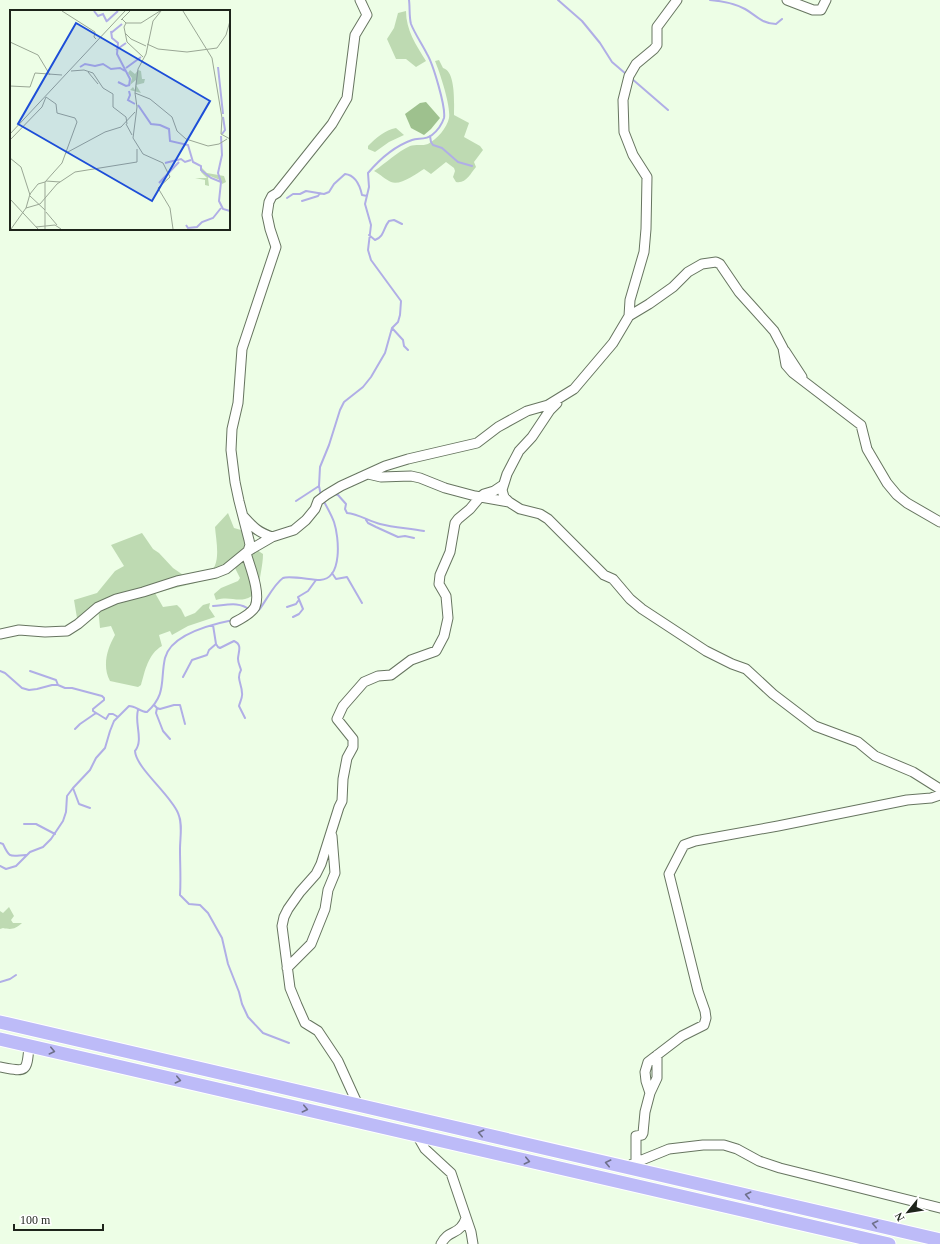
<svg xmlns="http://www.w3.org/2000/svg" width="940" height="1244" font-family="Georgia,serif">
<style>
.green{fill:#bedab2}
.forest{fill:#9ec18e}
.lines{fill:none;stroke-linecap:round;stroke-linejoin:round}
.stream{stroke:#b0aee6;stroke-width:2}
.minor-casing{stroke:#677560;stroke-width:11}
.highway-casing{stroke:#fff;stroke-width:15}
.minor{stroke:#fff;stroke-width:9}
.highway{stroke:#bdbbf8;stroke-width:13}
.oneway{stroke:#6e708a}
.inset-river{fill:none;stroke:#b0aee6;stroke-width:2}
.inset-road{fill:none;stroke:#9aa795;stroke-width:1}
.view{fill:#1d4ed8;fill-opacity:0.15;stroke:#1d4ed8;stroke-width:2}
.inset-edge{fill:none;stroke:#1e241b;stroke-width:2}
</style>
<rect width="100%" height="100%" fill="#edfee6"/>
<!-- green -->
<path class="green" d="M406 11C406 30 416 45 426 61L416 67 406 59H396L387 39 394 28 398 13Z
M439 60 443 68C456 71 454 104 454 115L469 123 464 137 480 146 483 150 474 162 476 167C470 174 466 184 456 182L453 177 455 171 454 168 446 162 431 174 424 169C416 174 400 186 391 182 386 180 380 174 374 171 386 163 397 152 410 146 415 144 423 146 428 144 437 139 447 128 449 118 451 106 440 73 435 61Z
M396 128 404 135 389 142 375 152 368 149V146C376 138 385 130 396 128Z
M228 513 234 528 241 530 254 548 263 554C263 566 259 577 259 590 255 593 251 598 245 599 235 601 228 596 216 600L214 594 221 588 238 581 240 578 233 564 212 577 195 583 155 593 163 607 177 605 181 609 185 617 195 613 203 605 210 603 209 608 215 617 188 626 172 635 170 631 159 635 162 646C148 654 145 671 141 685L138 687 110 681C102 666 107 649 115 635L111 626 100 628 98 607 78 624 74 600 97 593 115 571 124 566 111 545 142 533 153 549 159 553 173 568 189 579C194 578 200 578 205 576 223 568 216 542 215 527Z
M9 907 14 916 11 920 13 923H22C15 929 12 930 3 928L0 929V911L3 913Z"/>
<!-- forest -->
<path class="forest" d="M426 102 440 118 431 129 424 135 411 128 405 114 420 103Z"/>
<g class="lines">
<!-- stream -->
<path class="stream" d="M558 0 582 21 600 43 612 62 626 74
M710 0C722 1 734 3 745 9 756 15 762 24 776 24L782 19
M631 78 668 110
M430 136 431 142 433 145 442 148 458 162 472 166
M287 198 293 194H300L306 191 324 194 329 192 334 184 345 174C355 175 360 186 362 195L367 196
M302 201 318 196 320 193
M369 235 375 240C385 236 383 228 389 221L394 220 402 224
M392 328 403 340 404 346 408 350
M334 494 338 495 346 504 345 509 347 513C358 514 369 521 380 524 395 528 410 528 424 531
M321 496 319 486 320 467 329 445 340 410 344 402 363 387 371 377 385 353 392 328 398 322 400 315 401 301 371 260 368 250 371 225 365 204 369 187 368 173C379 160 395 146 412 140 418 138 426 140 432 135 437 131 442 124 444 118 446 107 433 64 427 54 422 44 415 34 411 24 409 17 410 7 409 0
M296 501 319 486
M366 520 368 523 376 527 398 537 405 536 414 538
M332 573 336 579 347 577 362 603
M213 606C227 605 239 601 250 610
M287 607 296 604 298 601
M256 612 259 610C266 601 274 584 283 578 289 575 311 580 320 580 343 579 339 537 334 522 331 514 327 507 323 500
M293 617 299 614 303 609 298 597 308 591 316 580
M213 625 216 644 218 647 220 648 234 641C243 645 238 652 238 659 238 663 240 666 241 670 236 679 242 684 242 693 243 696 240 702 239 706L245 718
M0 671 5 673 22 688 29 690 37 689 52 685H58L65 688H72L102 696 104 698V700L93 709V711L106 719 109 714H113L118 717
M30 671 56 680 58 685
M183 677 192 660 207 655 209 650 216 644
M154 705 157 708 160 709 174 705H180L185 724
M157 708 156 713 163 731 170 739
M138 710C134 723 144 740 135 751 136 768 170 794 178 813 183 824 180 837 180 849 180 865 181 879 180 895L189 904 200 905 208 913 222 938 228 964 239 992 242 1004 248 1017 263 1033 289 1043
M75 729 80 724 96 713
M73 788 79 804 90 808
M24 824H36L55 834
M0 843 3 844C10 859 10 856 26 855
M0 866 6 869 16 866 30 852 43 847 51 839 63 821 66 812 67 796 73 788 90 770 96 758 105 748 110 731 114 721 129 706C136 706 140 712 147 712 167 694 160 680 165 658 171 634 213 624 233 620
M0 982 10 979 16 975"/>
<!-- minor casing -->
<g class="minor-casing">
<path id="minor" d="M787 0 813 10H821L826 0
M629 316 649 304 673 287 688 272 702 264 716 262 720 264 739 292 774 331 783 348 786 365 793 373 861 425 867 449 887 483 897 495 907 503 940 522
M785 351 802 377
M368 474 381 477 411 476 420 478 445 488 475 496 509 502 520 509 540 514 548 519 604 575 613 579 630 599 642 609 706 651 732 664 746 669 773 694 815 726 858 742 875 756 913 772 940 789
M509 502 504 497 502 490 507 474 519 451 532 437 550 410 557 403
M244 517C254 528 258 532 272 537
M248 551 272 537 294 530 306 520 315 509 318 501 326 495 341 486 385 466 408 459 477 443 498 427 527 411 548 405 574 389 613 343 629 316 630 300 644 252 646 229 647 177 633 155 624 132 623 100 629 76 636 64 654 49 657 45V27L677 0
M235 622C241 619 251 614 255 607 261 593 250 567 246 553
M0 634 19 630 45 632 67 631 78 624 98 607 116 599 143 592 177 581 216 573 226 569 248 551 250 545 249 540 239 501 235 482 231 450 232 429 238 403 242 349 276 247 270 229 267 215 269 202 272 196 277 193 332 124 347 98 355 35 367 15 360 0
M287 968 311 944 325 909 328 890 335 873 332 836
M0 1067C26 1072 27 1073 29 1046
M650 1093 657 1078V1055
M358 1105 338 1061 318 1031 305 1023 297 1005 290 988 282 926 284 917 288 909 300 892 316 874 321 864 339 807 342 801 343 779 347 758 353 747V739L337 719 343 706 364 682 378 676 391 675 411 660 436 651 444 636 448 618 446 596 439 584 440 575 450 552 455 523 458 519 470 509 480 497 484 494 494 491 503 485
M417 1135 425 1149 451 1173 471 1232 473 1244
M636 1162V1136L642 1135 643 1133 645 1112 650 1093 646 1081 645 1072 648 1062 682 1036 704 1025 706 1018 705 1011 698 991 669 874 684 845 695 841 778 826 907 800 931 798 940 795
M632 1164 669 1149 703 1145H724L737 1149 759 1161 780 1168 940 1208
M441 1244C448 1231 454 1235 461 1227 463 1225 465 1221 466 1218"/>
</g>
<!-- highway casing -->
<g class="highway-casing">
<path id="highway" d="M0 1022 940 1240
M0 1039 889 1244"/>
</g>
<!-- minor -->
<use href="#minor" class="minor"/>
<!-- highway -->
<use href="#highway" class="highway"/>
</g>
<!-- one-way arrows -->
<defs><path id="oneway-chevron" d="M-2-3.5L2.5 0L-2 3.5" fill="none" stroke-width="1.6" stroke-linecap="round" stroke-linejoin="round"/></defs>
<g class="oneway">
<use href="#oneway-chevron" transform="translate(52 1051) rotate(13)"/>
<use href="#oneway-chevron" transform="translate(178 1080) rotate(13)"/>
<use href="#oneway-chevron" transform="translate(305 1109) rotate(13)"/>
<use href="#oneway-chevron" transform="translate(481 1133) rotate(-167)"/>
<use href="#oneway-chevron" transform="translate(527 1161) rotate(13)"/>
<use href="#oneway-chevron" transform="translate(608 1163) rotate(-167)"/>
<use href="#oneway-chevron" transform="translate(748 1195) rotate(-167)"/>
<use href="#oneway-chevron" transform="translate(875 1224) rotate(-167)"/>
</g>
<!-- overview -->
<g transform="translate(10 10)">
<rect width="220" height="220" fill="#edfee6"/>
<path d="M120 60 125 64 128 60 131 61 132 69H135L134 73 126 75 131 83 120 80 123 77 125 80 126 70 120 75 122 68 118 63ZM192 158 197 163 214 166 216 172 212 174 210 170 200 166 198 168 199 176 195 175V170L185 168H197L191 162Z" fill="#bedab2"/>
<path class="inset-river" d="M84 1 88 6 93 4 97 12M97 11 108 1M101 21 102 28 108 33 107 44 120 69 119 76M101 23 112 14M106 40 116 33M70 57 75 54 85 56 93 54 101 59 110 58 115 61M208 57 213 104M116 58 131 47M108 72 116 76 120 75M119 81 120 85 118 90 125 94M128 95 141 114 150 115 159 119 160 131 178 135 183 152 191 156V160L201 168 211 172 209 191 213 199 220 201M212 124 215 120 213 107M155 153 171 149 175 152 181 150M211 172 208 163 212 145 211 126M149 173 169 152M176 215 178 218 187 217 192 212 203 208 211 198"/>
<path class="inset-road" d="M52 1 85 22 84 27 86 29M151 1 143 11 136 44 128 59 125 83 140 89 162 107 167 121 176 129 198 136 209 134 217 129M173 1 202 48 212 108 211 124 220 129M112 9 116 13 114 17 117 32 133 47M111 10 120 1M116 13H131L150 1M115 23 121 29 136 36M0 32 28 45 40 65M137 34 148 39 177 42 207 38 216 25 220 11M61 61 74 60 83 63 93 78 103 84V97L116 107 117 114M78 62 88 74M0 76 20 77 25 63 52 65M125 83 127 97 123 128 133 144 153 153 160 167 148 178 160 198 163 219M116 114 122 125M0 124 115 1M0 130 32 97 36 87M56 143 95 122 111 117 125 102M0 148 11 157 20 185M36 171 50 172M20 186 35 200M0 189 28 219M16 198 20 184 28 174 35 172M36 202 47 215M26 217 45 215 51 219M1 219 16 198 30 194 47 174 65 162 127 152V139M35 219V172L52 153 67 112 65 108 47 103 46 94 36 87"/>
<path class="view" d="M66 13 200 91 142 191 8 114Z"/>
<rect width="220" height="220" class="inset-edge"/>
</g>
<!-- north arrow -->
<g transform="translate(908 1212) rotate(240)" stroke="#ffffff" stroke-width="3" paint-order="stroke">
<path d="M0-3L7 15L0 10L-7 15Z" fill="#1e241b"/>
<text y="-6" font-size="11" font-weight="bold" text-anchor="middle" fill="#1e241b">N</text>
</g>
<!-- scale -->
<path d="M14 1224v6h89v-6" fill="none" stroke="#1e241b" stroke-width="2"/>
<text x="20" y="1224" font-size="12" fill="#1e241b" stroke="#ffffff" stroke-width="3" paint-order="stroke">100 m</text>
</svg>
